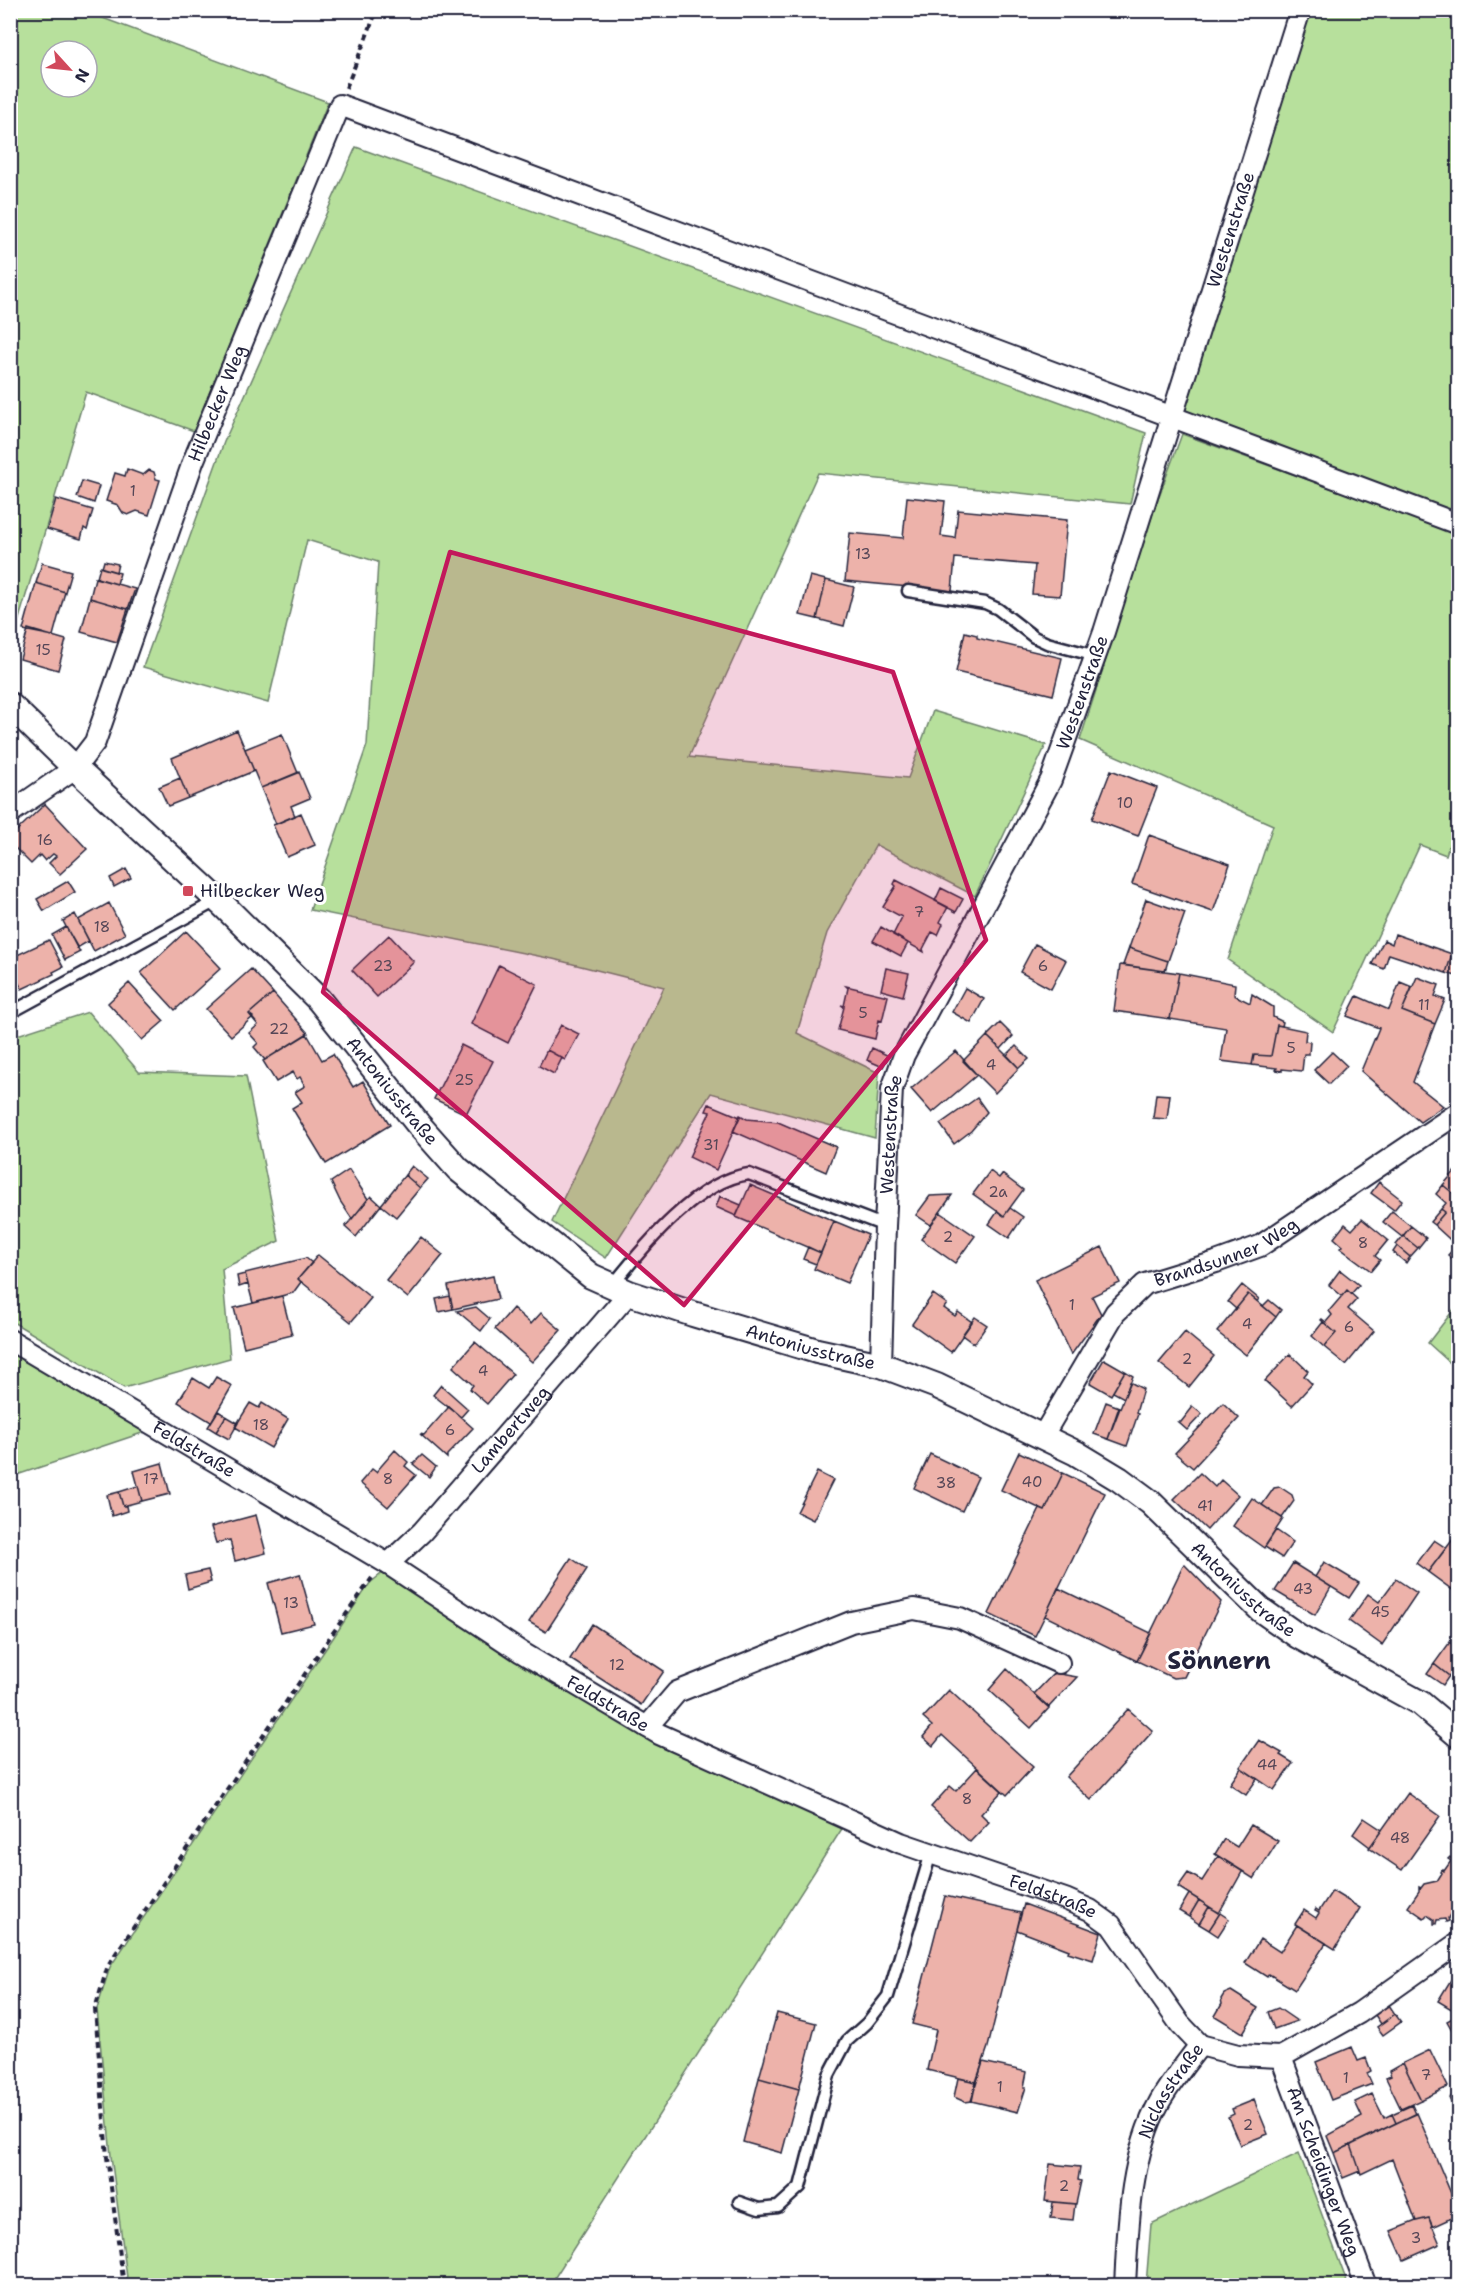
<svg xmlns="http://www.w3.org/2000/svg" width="1469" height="2296" font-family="'Shantell Sans',sans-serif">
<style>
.green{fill:#b7e09c;stroke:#6c816c;stroke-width:1.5;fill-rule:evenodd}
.building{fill:#edb2aa;stroke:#22223b;stroke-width:1.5}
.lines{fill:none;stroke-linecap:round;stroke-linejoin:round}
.service-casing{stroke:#22223b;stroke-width:15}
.minor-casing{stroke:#22223b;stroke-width:24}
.tertiary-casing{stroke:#22223b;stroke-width:28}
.path{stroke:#22223b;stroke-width:4;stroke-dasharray:6 4.5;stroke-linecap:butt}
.service{stroke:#fff;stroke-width:10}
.minor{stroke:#fff;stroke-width:20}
.tertiary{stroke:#fff;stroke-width:24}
.marked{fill:#c2185b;fill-opacity:0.2;stroke:#c2185b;stroke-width:4.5;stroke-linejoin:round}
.poi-dot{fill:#d1495b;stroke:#fff;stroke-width:2}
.labels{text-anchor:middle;stroke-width:6;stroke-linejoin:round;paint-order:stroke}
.number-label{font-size:15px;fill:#554657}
.street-label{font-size:18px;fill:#22223b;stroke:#fff}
.poi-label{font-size:18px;fill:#22223b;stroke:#fff;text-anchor:start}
.district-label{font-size:24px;font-weight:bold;fill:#22223b;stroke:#fff}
</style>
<rect width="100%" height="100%" fill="#fff"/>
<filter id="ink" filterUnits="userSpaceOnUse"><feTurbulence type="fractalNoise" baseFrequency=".0167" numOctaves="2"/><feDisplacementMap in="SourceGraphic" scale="12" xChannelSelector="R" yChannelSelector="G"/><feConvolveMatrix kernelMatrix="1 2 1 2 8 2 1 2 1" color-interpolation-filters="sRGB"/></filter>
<g filter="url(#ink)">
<!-- green -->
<path class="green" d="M11 10 84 11 328 102 194 431 86 392 11 646ZM51 51H87V87H51Z
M1304 11H1458V520L1177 415Z
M356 147 1146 433 1130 504 818 473 689 757 908 778 933 711 1046 745 975 896 876 845 827 933 797 1033 879 1073 875 1138 711 1093 606 1258 552 1222 664 987 553 959 310 910 367 745 378 562 307 540 268 703 143 667 224 442Z
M1182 434 1458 534V818L1446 855 1420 845 1333 1032 1228 960 1273 825 1080 740 1155 507Z
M88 1012 139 1072 246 1076 279 1241 222 1269 230 1358 124 1388 11 1321V1037Z
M1458 1304V1370L1428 1343Z
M11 1350 148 1431 11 1477Z
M390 1567 521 1655 845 1824 550 2285H128L111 2156 97 2009 110 1967 333 1638 370 1583Z
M1299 2153 1348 2285H1146L1151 2224Z"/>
<!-- building -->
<path class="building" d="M127 469 143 475 149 470 154 472 156 479 160 480 149 515 137 511 128 515 123 513 118 505 106 501 115 473 125 476Z
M82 481 99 486 94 503 77 497Z
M907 497 945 501 941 536 955 538 958 510 1067 520 1060 596 1032 594 1035 565 955 558 952 591 845 581 850 533 903 538Z
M56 499 93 510 87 530 84 528 81 539 47 529Z
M104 561 118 564 116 572 102 568Z
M42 563 71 571 65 592 36 583Z
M100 567 120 573 117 584 97 578Z
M810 576 826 580 817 619 800 615Z
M95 578 135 589 128 609 90 598Z
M826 580 854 587 844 626 817 619Z
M36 583 65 592 53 636 23 630Z
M90 598 128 609 117 642 81 632Z
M28 629 66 640 58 670 20 659Z
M965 632 977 635V638L1062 658 1053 695 956 672Z
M237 730 254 771 188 798 172 758Z
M282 734 298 773 261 788 245 749Z
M1111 770 1157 788 1138 836 1092 819Z
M299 772 310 798 291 806 295 816 276 824 261 788Z
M180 778 188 798 168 806 159 787Z
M45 804 87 849 60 874 49 863 56 856 53 854 45 861 40 855 31 864 10 843V837Z
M301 813 315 845 287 857 273 825Z
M1149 835 1230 864 1213 912 1132 884Z
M126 869 131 878 114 887 110 878Z
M896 880 948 907 940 922 943 924 938 935 932 932 923 949 924 952 893 935 902 917 883 907 896 886 894 884Z
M68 881 75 892 44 911 37 899Z
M941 888 963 899 956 912 935 901Z
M1146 899 1185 913 1168 961 1129 948Z
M109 903 125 934 94 951 78 920Z
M75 914 89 941 77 948 63 921Z
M66 927 80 952 65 960 52 935Z
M881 927 908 943 901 956 873 941Z
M186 931 221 968 175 1010 141 973Z
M1395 934 1452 954 1446 973 1389 954 1384 969 1372 964 1384 940 1392 944Z
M389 935 414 962 377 997 352 970Z
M49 940 63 967 53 972 54 974 22 989 10 967V961L18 957 17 955Z
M1035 944 1066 960 1051 989 1020 972Z
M1129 948 1168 961 1165 971 1123 965Z
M1452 954 1458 956 1456 976 1446 973Z
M499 965 537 984 508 1043 471 1024Z
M1120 965 1179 973 1170 1019 1114 1011Z
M886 968 909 973 903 996 881 990Z
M251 969 273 993 249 1014 253 1017 231 1036 206 1009Z
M1179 973 1235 984 1234 995 1250 1003 1252 994 1273 1007V1017L1283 1022 1282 1026 1277 1025 1271 1056 1254 1055 1252 1065 1221 1061 1226 1028 1170 1019Z
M1417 977 1439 985 1435 996 1445 1000 1435 1024 1402 1011Z
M1400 982 1412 987 1402 1011 1435 1024 1413 1082 1443 1106 1420 1122 1361 1071 1379 1028 1347 1016 1357 996 1389 1010Z
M129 983 164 1021 142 1040 108 1003Z
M846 986 888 996 882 1021 879 1020 875 1039 838 1030 844 1007 841 1005 844 1006 848 988Z
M965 988 984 999 971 1023 952 1012Z
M273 993 308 1033 265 1060 254 1047 258 1043 249 1033 258 1025 249 1014Z
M1000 1023 1013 1036 1001 1049 987 1036Z
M561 1025 579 1034 565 1060 547 1050Z
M1277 1025 1306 1031 1305 1041 1310 1042 1309 1054H1304L1302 1071 1282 1069V1071L1276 1070 1277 1068 1252 1065 1254 1055 1271 1056Z
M307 1034 322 1060 333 1054 353 1087 363 1081 390 1125 326 1164 292 1108 302 1102 295 1092 305 1086 300 1077 297 1079 293 1072 276 1082 263 1061Z
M987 1036 1019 1068 995 1093 963 1061Z
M461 1045 493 1061 466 1114 434 1099Z
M1016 1046 1029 1059 1019 1068 1007 1055Z
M872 1048 889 1056 883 1067 867 1060Z
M547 1050 562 1058 554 1074 539 1066Z
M956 1051 977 1075 932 1113 911 1089Z
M1332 1052 1347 1066 1329 1084 1314 1070Z
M1156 1094 1170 1095 1167 1119 1153 1118Z
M977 1098 987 1112 971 1131 954 1144 940 1124Z
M709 1104 740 1117 716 1170 689 1157 710 1112 706 1111Z
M740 1115 747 1119 778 1122 836 1147 826 1172 733 1131Z
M412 1166 428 1179 420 1188 405 1175Z
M349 1170 368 1199 352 1219 340 1201 331 1182Z
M1456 1170 1458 1172V1188L1454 1194 1443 1185Z
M990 1171 999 1178 1002 1174 1023 1190 1004 1216 973 1194Z
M405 1175 420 1188 396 1217 381 1205Z
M1379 1182 1402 1200 1394 1210 1371 1193Z
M750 1185 834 1221 821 1253 736 1217Z
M1443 1185 1454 1194 1458 1188V1247L1434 1225 1445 1212 1441 1209 1446 1203 1436 1194Z
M952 1195 931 1225 916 1215 930 1196Z
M371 1196 381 1205 356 1237 345 1227Z
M720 1196 741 1205 736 1216 716 1207Z
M1010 1208 1023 1217 1009 1238 989 1224 998 1211 1004 1216Z
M1441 1209 1445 1212 1434 1225 1430 1222Z
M1392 1211 1411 1226 1402 1237 1383 1222Z
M940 1212 975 1236 955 1263 921 1239Z
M1362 1219 1388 1240 1375 1256 1380 1260 1371 1271 1340 1248 1343 1246 1334 1238 1345 1224 1352 1230Z
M834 1221 868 1235 847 1283 814 1269Z
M1411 1226 1426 1238 1418 1248 1403 1236Z
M1403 1236 1418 1248 1410 1257 1396 1245Z
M421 1237 443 1255 408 1298 386 1280Z
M1457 1245 1458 1247V1264L1448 1255Z
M1397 1246 1410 1257 1406 1263 1393 1252Z
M808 1247 821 1253 816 1264 803 1259Z
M1102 1247 1120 1283 1092 1296 1101 1314 1071 1355 1035 1280Z
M318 1255 371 1298 351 1322 298 1279Z
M306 1258 312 1263 298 1279 301 1282 293 1293 253 1303 245 1273Z
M1340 1270 1359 1285 1351 1294 1347 1290 1342 1296 1329 1285Z
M245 1274 248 1284 239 1287 237 1276Z
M493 1276 498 1299 453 1309 448 1286Z
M1242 1285 1259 1299 1257 1301 1248 1294 1236 1309 1228 1302Z
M1347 1290 1357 1299 1348 1309 1374 1331 1346 1365 1324 1347 1336 1333 1321 1320 1322 1319 1326 1322 1332 1315 1329 1311Z
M933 1294 947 1304 944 1308 955 1316 958 1312 972 1322 951 1352 912 1324Z
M1248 1294 1276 1317 1246 1355 1217 1332Z
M282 1296 292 1335 244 1347 234 1308Z
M450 1296 453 1309 439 1312 436 1299Z
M1269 1300 1281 1310 1276 1317 1263 1306Z
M476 1307 490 1319 481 1331 457 1311Z
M513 1308 531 1324 541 1313 561 1330 532 1362 495 1329Z
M975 1317 987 1325 974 1344 962 1335Z
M1323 1322 1336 1333 1324 1347 1312 1336Z
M1185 1332 1214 1356 1189 1387 1159 1363Z
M475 1342 513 1374 487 1404 470 1389 473 1385 453 1367Z
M1290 1354 1308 1371 1304 1376 1312 1384 1292 1406 1265 1381Z
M1104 1359 1125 1371 1111 1395 1090 1383Z
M1125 1371 1133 1376 1124 1398 1113 1392Z
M216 1377 232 1386 211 1422 178 1402 193 1378 209 1388Z
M1130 1382 1143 1389 1136 1413 1138 1414 1127 1446 1108 1439Z
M441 1385 468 1409 461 1417 433 1395Z
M1106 1402 1119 1407 1108 1439 1094 1434Z
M250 1403 259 1408 262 1403 288 1419 271 1448 235 1427Z
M1223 1403 1239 1418 1193 1468 1175 1453Z
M446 1404 473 1428 447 1455V1458L420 1434 424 1435 448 1408Z
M1192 1406 1202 1414 1187 1430 1178 1422H1181L1192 1408Z
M218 1411 226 1416 216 1432 208 1427Z
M226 1416 238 1423 229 1439 216 1432Z
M395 1450 408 1462 405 1466 416 1475 388 1507 360 1483 372 1469 376 1472Z
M1019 1452 1063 1473 1045 1511 1001 1490Z
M930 1454 978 1477 962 1511 914 1488Z
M422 1455 436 1467 429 1477 413 1464Z
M162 1463 170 1494 142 1501 134 1471Z
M817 1472 833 1480 813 1520 797 1512Z
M1063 1473 1105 1493 1035 1636 989 1614 1040 1509 1045 1511Z
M1200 1473 1215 1487 1221 1480 1238 1495 1207 1530 1174 1499Z
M138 1486 142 1501 123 1506 119 1492Z
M1280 1487 1292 1495 1294 1501 1282 1518 1262 1505 1274 1488Z
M119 1492 123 1506H126L127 1511 112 1516 107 1495Z
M1252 1498 1283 1519 1264 1548 1233 1526Z
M256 1515 266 1553 235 1561 230 1540 216 1543 211 1527Z
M1276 1530 1293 1542 1282 1558 1265 1547Z
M1454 1538 1458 1542V1594L1428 1572Z
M1434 1540 1446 1548 1428 1572 1416 1563Z
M571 1558 587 1569 546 1632 529 1622Z
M1324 1562 1359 1583 1349 1598 1315 1577Z
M1293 1563 1331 1587 1315 1615 1275 1591Z
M1184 1564 1221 1602 1184 1677 1173 1678 1137 1661Z
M208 1570 211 1582 188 1589 185 1575Z
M300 1574 314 1624 281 1632 268 1583Z
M1396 1579 1417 1593 1382 1645 1349 1621 1368 1594 1379 1602Z
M1058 1588 1151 1633 1137 1661 1045 1616Z
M592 1624 664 1671 641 1705 570 1659Z
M1458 1631V1683L1434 1664Z
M1434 1664 1449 1676 1443 1685 1427 1674Z
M1007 1669 1049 1708 1031 1728 989 1690Z
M1054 1673 1077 1677 1049 1707 1034 1694Z
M949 1690 1033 1767 1007 1795 942 1735 933 1746 923 1737 932 1726 923 1718Z
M1128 1709 1153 1731 1091 1800 1066 1777Z
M1259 1740 1282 1753 1280 1755 1293 1763 1274 1790 1240 1767Z
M977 1768 1002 1791 981 1814 989 1822 970 1842 931 1807 950 1786 956 1791Z
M1241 1768 1257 1779 1246 1795 1230 1784Z
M1408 1793 1440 1816 1402 1870 1369 1848Z
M1364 1818 1382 1830 1370 1847 1353 1834Z
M1251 1825 1278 1841 1254 1879 1215 1854 1224 1839 1237 1847Z
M1458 1845V1901L1448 1918 1449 1921 1446 1922 1445 1919 1437 1920 1436 1924H1434V1920L1427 1915 1424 1918 1408 1907 1419 1891V1887L1421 1888 1424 1884 1437 1881 1442 1873 1440 1872 1442 1869 1444 1871 1451 1861 1448 1859 1450 1857 1452 1859 1458 1849 1456 1848Z
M1218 1856 1244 1872H1242L1219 1913 1178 1887 1188 1873 1202 1881Z
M1332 1891 1360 1908 1335 1949 1295 1924 1304 1910 1316 1918 1319 1913 1315 1911 1316 1909 1319 1911Z
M1189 1894 1199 1900 1189 1917 1179 1911Z
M945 1896 1021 1913 988 2047 976 2082 927 2070 936 2030 912 2024Z
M1199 1900 1209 1907 1199 1924 1189 1917Z
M1024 1904 1101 1933 1093 1960 1068 1952 1069 1950 1017 1930Z
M1209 1907 1220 1913 1209 1930 1199 1924Z
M1220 1913 1229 1919 1218 1936 1209 1930Z
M1297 1925 1326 1943 1295 1990 1269 1974 1267 1977 1245 1963 1260 1939 1280 1952Z
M1452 1978 1458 1982V2013L1438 2001Z
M1231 1991 1258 2008 1243 2033 1215 2016 1222 2004 1221 1999 1224 1994Z
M1389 2005 1395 2014 1381 2024 1375 2015Z
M1278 2008 1297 2021 1274 2029 1268 2012Z
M777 2013 816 2023 799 2089 759 2078Z
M1395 2014 1401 2022 1383 2035 1377 2027Z
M1458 2015V2027L1452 2030 1447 2021Z
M1352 2047 1358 2061 1366 2058 1371 2071 1367 2073 1372 2084 1331 2100 1316 2062Z
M1430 2050 1448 2087 1421 2100 1403 2063Z
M983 2062 1027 2072 1024 2087H1026L1018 2112 971 2101Z
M1403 2063 1421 2100 1401 2109 1386 2078 1391 2076 1389 2071Z
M759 2078 799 2089 782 2153 743 2142Z
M958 2078 976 2082 972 2101 965 2102 954 2097Z
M1458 2093V2117L1449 2098Z
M1372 2094 1384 2118 1392 2114 1396 2123 1334 2153 1327 2136 1362 2117 1355 2102Z
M1254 2100 1268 2134 1240 2145 1228 2117 1234 2114 1232 2109Z
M1412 2105 1416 2114 1396 2123 1392 2114Z
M1417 2113 1458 2210V2215L1432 2227 1429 2218 1416 2221 1392 2159 1361 2174 1351 2145Z
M1351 2145 1360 2171 1343 2178 1334 2153Z
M1050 2164 1080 2167 1078 2180 1081 2181 1076 2204 1045 2201Z
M1053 2202 1075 2204 1073 2220 1051 2218Z
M1429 2218 1440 2244 1404 2260 1391 2231 1416 2221Z"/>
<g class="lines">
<!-- service casing -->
<g class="service-casing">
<path id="service" d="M908 591 985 603 998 609 1034 637 1047 643 1096 656
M10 1013 218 900
M612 1286C643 1247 698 1180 749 1174L885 1226
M739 2202 759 2209 778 2207 800 2187 829 2075 847 2041 867 2023 888 1996 931 1853"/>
</g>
<!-- minor casing -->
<g class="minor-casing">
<g id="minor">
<path id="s1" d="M10 813 75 768 95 742 193 462 340 105 1458 524"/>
<path id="s2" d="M10 1340 388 1564 521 1652 659 1734 901 1843 1065 1899 1090 1910 1111 1925 1180 2024 1200 2045"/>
<path id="s3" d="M881 1365 885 1226 892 1089 904 1055 1051 780 1104 632 1300 10"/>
<path id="s4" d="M1042 1437 1115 1313 1145 1284 1216 1262 1260 1246 1458 1113"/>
<path id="s5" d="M388 1564 422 1532 629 1293"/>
<path d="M647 1727 677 1692 851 1622 914 1609 960 1618 1059 1663"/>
<path d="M1200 2045 1238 2055 1281 2057 1359 2013 1458 1943"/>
<path id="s6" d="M1281 2057 1366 2286"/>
<path id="s7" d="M1125 2286C1128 2225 1130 2155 1160 2101 1171 2082 1186 2063 1200 2045"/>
</g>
</g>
<!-- tertiary casing -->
<g class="tertiary-casing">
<g id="tertiary">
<path id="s8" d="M10 705 75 768 224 906 319 1000 418 1124 458 1169 591 1276 629 1293 693 1314 817 1351 881 1365 937 1386 1076 1453 1119 1479 1150 1502 1261 1610 1298 1636 1420 1703 1458 1735"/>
</g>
</g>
<!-- path -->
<path class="path" d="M346 88 377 10
M124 2286 107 2157 95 2009 108 1965 330 1637 372 1578"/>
<!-- service -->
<use href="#service" class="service"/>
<!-- minor -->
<use href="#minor" class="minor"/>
<!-- tertiary -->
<use href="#tertiary" class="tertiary"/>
</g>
</g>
<!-- marked area -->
<path class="marked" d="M450 552 893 672 986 940 684 1305 323 992Z"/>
<!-- markers -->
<rect class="poi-dot" x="182" y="885" width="12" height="12" rx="3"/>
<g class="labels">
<!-- number labels -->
<g class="number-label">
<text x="133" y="496">1</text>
<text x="863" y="559">13</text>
<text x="43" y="655">15</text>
<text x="1125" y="808">10</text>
<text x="45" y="845">16</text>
<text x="919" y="917">7</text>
<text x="102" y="932">18</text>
<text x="383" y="971">23</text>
<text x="1043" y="971">6</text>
<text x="1424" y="1010">11</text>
<text x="863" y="1018">5</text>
<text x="279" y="1034">22</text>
<text x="1291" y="1053">5</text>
<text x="991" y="1070">4</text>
<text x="464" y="1085">25</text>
<text x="711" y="1150">31</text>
<text x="998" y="1197">2a</text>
<text x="948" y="1242">2</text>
<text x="1363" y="1248">8</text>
<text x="1072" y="1310">1</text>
<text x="1247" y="1329">4</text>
<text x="1349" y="1332">6</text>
<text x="1187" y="1364">2</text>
<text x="483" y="1376">4</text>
<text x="261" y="1430">18</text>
<text x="450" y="1435">6</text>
<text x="151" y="1484">17</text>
<text x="388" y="1484">8</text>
<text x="1032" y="1487">40</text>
<text x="946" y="1488">38</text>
<text x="1205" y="1511">41</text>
<text x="1303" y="1594">43</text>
<text x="291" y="1608">13</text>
<text x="1380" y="1617">45</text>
<text x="617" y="1670">12</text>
<text x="1267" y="1770">44</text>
<text x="967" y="1804">8</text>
<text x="1400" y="1843">48</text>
<text x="1426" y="2080">7</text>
<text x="1346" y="2083">1</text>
<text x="1000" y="2092">1</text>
<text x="1248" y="2130">2</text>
<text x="1064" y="2191">2</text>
<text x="1416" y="2243">3</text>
</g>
<!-- street labels -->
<g class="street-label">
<text dy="6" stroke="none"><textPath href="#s3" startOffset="1203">Westenstraße</textPath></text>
<text dy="6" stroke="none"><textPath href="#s1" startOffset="472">Hilbecker Weg</textPath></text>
<text dy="6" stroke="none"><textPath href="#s3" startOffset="717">Westenstraße</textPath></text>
<text dy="6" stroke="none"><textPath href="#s8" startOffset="544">Antoniusstraße</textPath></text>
<text dy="6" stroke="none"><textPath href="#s3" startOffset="231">Westenstraße</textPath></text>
<text dy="6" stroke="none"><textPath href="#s4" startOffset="273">Brandsunner Weg</textPath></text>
<text dy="6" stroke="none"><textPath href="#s8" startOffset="1048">Antoniusstraße</textPath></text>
<text dy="6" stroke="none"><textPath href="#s5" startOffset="182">Lambertweg</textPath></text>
<text dy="6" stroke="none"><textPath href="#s2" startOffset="214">Feldstraße</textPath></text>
<text dy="6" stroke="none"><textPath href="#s8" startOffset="1552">Antoniusstraße</textPath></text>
<text dy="6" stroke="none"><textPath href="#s2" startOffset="700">Feldstraße</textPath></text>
<text dy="6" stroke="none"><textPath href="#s2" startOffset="1186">Feldstraße</textPath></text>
<text dy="6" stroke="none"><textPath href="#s7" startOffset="204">Niclasstraße</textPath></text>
<text dy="6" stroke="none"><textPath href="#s6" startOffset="122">Am Scheidinger Weg</textPath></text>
</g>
<!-- poi labels -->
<g class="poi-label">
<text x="200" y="897">Hilbecker Weg</text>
</g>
<!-- district labels -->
<g class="district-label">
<text x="1219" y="1669">Sönnern</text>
</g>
</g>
<!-- margin -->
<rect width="1469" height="2296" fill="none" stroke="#fff" stroke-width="36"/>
<rect x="18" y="18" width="1433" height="2260" fill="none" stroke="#22223b" stroke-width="2" filter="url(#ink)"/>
<!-- north arrow -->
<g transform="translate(69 69) rotate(117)"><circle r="28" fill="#ffffff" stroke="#a7a7b1" stroke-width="1.5"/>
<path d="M0-4.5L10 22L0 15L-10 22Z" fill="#d1495b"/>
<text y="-9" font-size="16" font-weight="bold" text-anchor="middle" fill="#22223b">N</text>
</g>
</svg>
